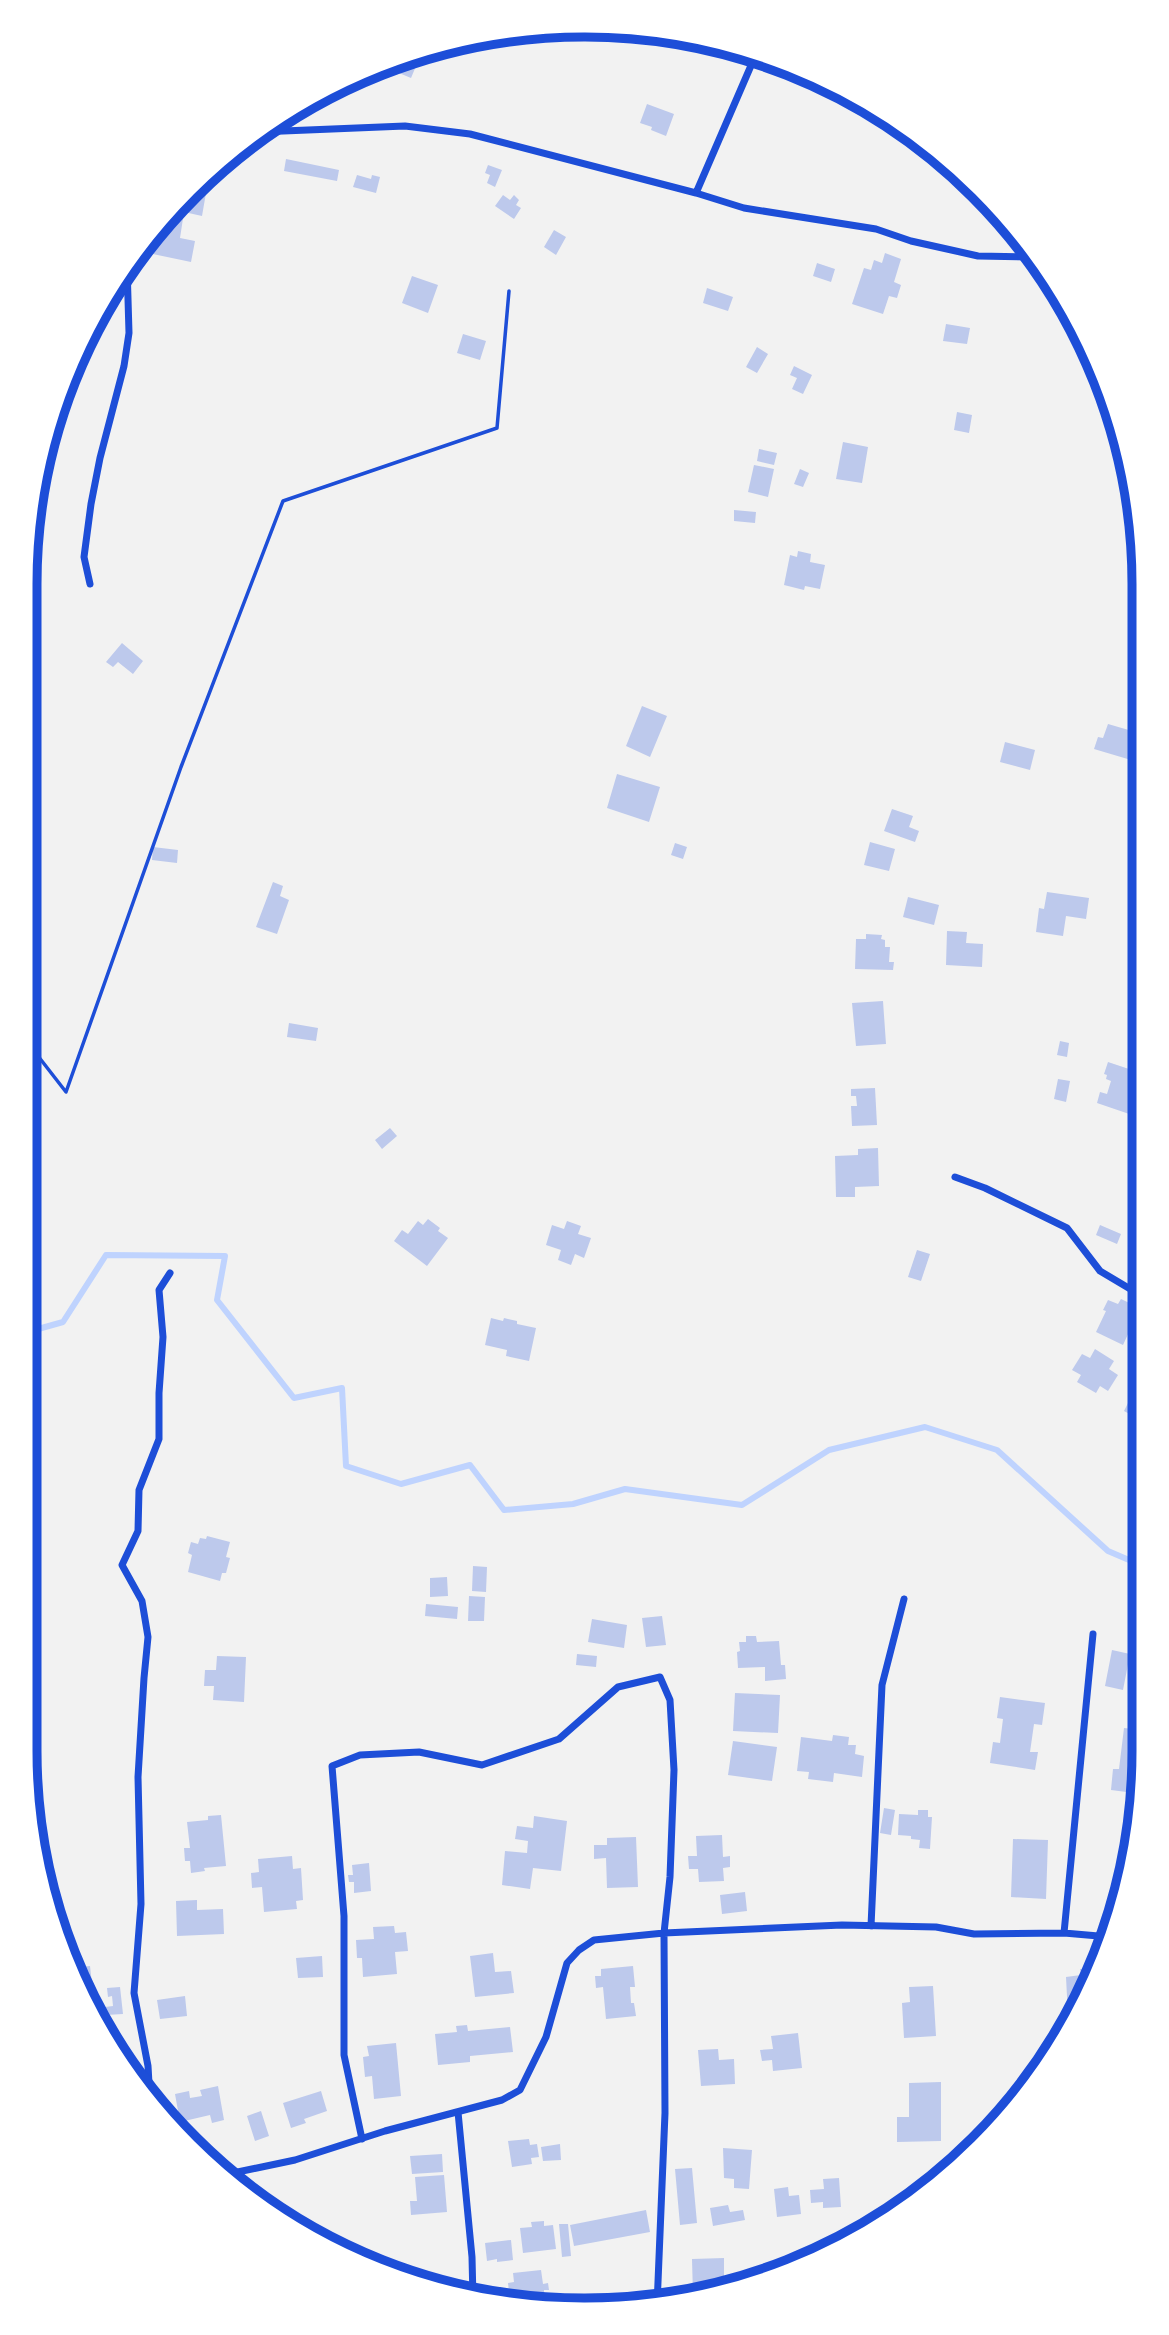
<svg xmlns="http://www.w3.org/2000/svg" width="1169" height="2335" font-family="Cabin,sans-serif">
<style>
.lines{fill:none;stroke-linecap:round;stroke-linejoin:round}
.stream{stroke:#bfd3fe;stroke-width:6}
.building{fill:#bdc9ec}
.path{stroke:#1d4ed8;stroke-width:3.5}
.minor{stroke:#1d4ed8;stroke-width:7}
.rim{fill:none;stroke:#1d4ed8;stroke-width:9}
</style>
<rect width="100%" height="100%" fill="#f2f2f2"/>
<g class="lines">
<!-- stream -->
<path class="stream" d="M25 1326 31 1331 63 1322 106 1255 225 1256 217 1300 294 1398 342 1388 346 1466 401 1484 470 1465 504 1510 573 1504 625 1489 742 1505 829 1450 925 1427 997 1450 1108 1551 1143 1566"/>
</g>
<!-- building -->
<path class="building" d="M407 55 419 59 411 78 399 73Z
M647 104 674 114 666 136 651 130 652 127 640 123Z
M286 159 339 170 337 181 284 171Z
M488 165 502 170 495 187 487 183 490 175 485 173Z
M357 175 371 179 372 175 380 177 376 193 353 187Z
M190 190 206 193 202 216 184 212 180 238 195 241 191 262 148 253 152 232Z
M503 195 510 200 514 195 519 200 516 205 521 208 514 219 495 206Z
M554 230 566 237 556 255 544 247Z
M885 253 901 259 894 282 901 285 897 298 889 296 883 314 852 304 864 268 871 270 874 260 882 263Z
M817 263 835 269 831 282 813 276Z
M412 276 438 285 428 313 402 303Z
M707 288 733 297 728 311 703 303Z
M946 324 970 328 967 344 943 341Z
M463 334 486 341 480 360 457 353Z
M757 347 768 354 757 373 746 367Z
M794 366 812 375 803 394 792 389 797 378 790 375Z
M957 412 972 415 969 433 954 430Z
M843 442 868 447 862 483 836 479Z
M759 449 777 453 774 465 757 461Z
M754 465 774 469 768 497 748 492Z
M800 469 809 473 803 487 794 484Z
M734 510 756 512 755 523 734 521Z
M798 551 811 554 810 562 825 565 820 589 805 586 804 590 784 585 790 555 797 557Z
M122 643 143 661 133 674 118 662 113 667 106 662Z
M27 675 39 683 34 692 26 687Z
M642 706 667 716 650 757 626 746Z
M1108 724 1139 733 1131 760 1094 749 1098 737 1103 738Z
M1005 742 1035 750 1030 770 1000 762Z
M617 774 660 787 649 822 607 808Z
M892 809 913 816 909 827 919 831 915 842 884 831Z
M870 842 895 849 889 871 864 865Z
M675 843 687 847 683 859 671 855Z
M153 847 178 850 177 863 152 860Z
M273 882 283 886 280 896 289 900 277 934 256 927Z
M1047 892 1089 898 1086 919 1066 916 1063 936 1036 932 1039 908 1044 909Z
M908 897 939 905 934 925 903 917Z
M947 931 967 932 966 943 983 944 982 967 946 965Z
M866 934 882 935 881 939 885 940V947H890L889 962H894L893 970 855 969 856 939H866Z
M883 1001 886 1044 856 1046 852 1003Z
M289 1023 318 1028 316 1041 287 1037Z
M1060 1041 1069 1043 1067 1057 1057 1055Z
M1108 1062 1141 1073V1106L1138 1117 1097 1103 1100 1092 1107 1094 1111 1081 1106 1079 1107 1075 1104 1074Z
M1058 1079 1070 1081 1066 1102 1054 1099Z
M875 1088 877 1125 852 1126 851 1106H857L856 1096H851V1089Z
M390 1128 397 1136 382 1149 375 1140Z
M878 1148 879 1186 855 1187V1197H836L835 1156 858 1155V1149Z
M428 1219 440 1228 438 1231 448 1238 427 1266 394 1241 402 1230 408 1234 418 1221 423 1225Z
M567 1221 581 1226 578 1234 591 1238 584 1258 575 1254 571 1265 558 1260 561 1250 546 1245 552 1225 564 1229Z
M1100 1225 1121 1234 1117 1244 1096 1235Z
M917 1250 930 1254 921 1281 908 1277Z
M1121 1299 1142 1309 1140 1322 1135 1319 1123 1345 1096 1332 1106 1311 1103 1310 1108 1300 1118 1304Z
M491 1318 503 1321 504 1318 517 1321V1324L536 1328 529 1361 506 1356 507 1350 485 1345Z
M1095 1349 1114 1361 1109 1369 1118 1375 1108 1391 1100 1386 1096 1393 1077 1382 1081 1375 1072 1370 1082 1354 1090 1358Z
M1142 1375V1421L1124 1411Z
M207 1536 230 1542 226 1557 230 1558 226 1573H222L220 1581 188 1572 192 1555 188 1553 191 1542 198 1544 200 1538 206 1539Z
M473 1566 487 1567 486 1592 472 1591Z
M447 1577 448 1596 430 1597V1578Z
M469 1596 485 1597 484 1621H468Z
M426 1604 458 1607 457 1619 425 1616Z
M662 1616 666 1645 646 1647 642 1618Z
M592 1619 627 1625 624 1648 588 1642Z
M746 1636H756L757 1642 779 1641 781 1665H785L786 1679 765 1681V1667L738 1668 737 1652 740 1651 739 1642H746Z
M1112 1650 1130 1654 1123 1690 1105 1686Z
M577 1654 597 1656 596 1667 576 1665Z
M217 1656 246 1657 244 1702 213 1700 214 1686H204L205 1670H216Z
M735 1693 780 1695 778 1733 733 1731Z
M1000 1697 1045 1703 1042 1725 1034 1724 1030 1752H1038L1035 1770 990 1763 993 1742 1000 1743 1003 1719 997 1718Z
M1124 1728 1143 1730 1142 1794 1111 1790 1113 1769H1119Z
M833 1735 849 1737 848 1745H856L855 1754 864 1756 862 1777 834 1773 833 1782 808 1779 809 1772 797 1771 801 1737 832 1741Z
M733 1741 777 1747 772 1781 728 1775Z
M884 1808 895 1810 891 1835 880 1833Z
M918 1810H928V1817H932L930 1849 919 1848 920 1840 911 1839V1836L898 1835 899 1814 918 1815Z
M221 1815 226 1866 204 1868 205 1871 191 1873 190 1861H185L184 1848H190L187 1822 208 1820V1816Z
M534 1816 567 1821 561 1871 533 1868 530 1889 502 1885 505 1851 527 1853 528 1841 515 1839 517 1826 533 1828Z
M722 1835 723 1857 730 1856V1867L723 1868 724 1881 699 1882 698 1869H689L688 1856H697L696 1836Z
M636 1837 638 1887 607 1888 606 1858 594 1859V1845H607V1838Z
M1013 1839 1048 1840 1046 1899 1011 1897Z
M292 1856 293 1869 301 1868 303 1900 296 1901 297 1909 264 1912 262 1887 252 1888 251 1873 259 1872 258 1859Z
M369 1863 371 1891 354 1893V1882H349L348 1875H353L352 1865Z
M745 1892 747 1911 722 1914 720 1895Z
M197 1900V1910L223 1909 224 1934 177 1936 176 1901Z
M394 1926 395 1933 406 1932 408 1951 395 1952 397 1974 363 1977 362 1958H357L356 1940 374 1939 373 1927Z
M493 1953 495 1972 511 1971 514 1993 475 1997 470 1956Z
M322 1956 323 1977 298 1978 296 1958Z
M79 1962 80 1967 90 1966 92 1984 83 1985 71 1963Z
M633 1966 635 1987H630L631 2003H634L636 2016 606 2019 603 1987 596 1988 595 1976H601V1969Z
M1094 1968 1095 1977 1087 1998 1074 2015 1068 2016 1066 1977 1081 1975 1080 1969Z
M933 1986 936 2036 904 2038 902 2003 910 2002 909 1987Z
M120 1987 123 2014 106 2015 105 2007 113 2006 112 1996 108 1997 107 1988Z
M185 1996 187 2016 160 2019 157 2000Z
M467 2025 468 2031 510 2027 513 2052 470 2056V2062L438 2065 435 2034 457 2032 456 2026Z
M798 2033 802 2068 773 2071 772 2060 762 2061 760 2050 773 2049 771 2036Z
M396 2043 401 2096 374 2099 372 2076 365 2077 363 2057 369 2056 367 2046Z
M718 2049 719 2060 734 2059 735 2084 701 2086 698 2050Z
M941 2082V2141L897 2142V2117H909V2083Z
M218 2086 224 2120 212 2123 210 2115 180 2122 175 2094 189 2091 190 2098 202 2096 200 2090Z
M321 2091 327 2111 304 2119 306 2123 291 2128 283 2103Z
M261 2111 269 2136 255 2141 247 2116Z
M529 2139 530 2145 537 2144 539 2157 531 2158 532 2164 512 2167 508 2141Z
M560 2144 561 2160 543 2161 541 2147Z
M723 2148 752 2150 749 2189 734 2188V2179L724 2178Z
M442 2154 443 2172 412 2174 410 2156Z
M692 2168 697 2223 680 2225 675 2169Z
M444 2175 447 2212 411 2215 410 2201H417L415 2177Z
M839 2178 841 2207 823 2208V2202L811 2203 810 2190 824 2189 823 2179Z
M788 2187 789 2196 799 2195 801 2214 777 2217 774 2189Z
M728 2205 730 2212 743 2210 745 2220 713 2226 710 2208Z
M646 2210 650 2232 574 2246 570 2225Z
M544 2221V2226L553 2225 556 2249 523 2253 520 2228 532 2227 531 2222Z
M559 2224H568L571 2256 562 2257Z
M511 2240 513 2260 497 2262V2259L487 2261 485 2243Z
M724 2258V2286L693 2295 692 2259Z
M541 2270 543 2284 548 2283 549 2290H544V2296H549L550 2302 516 2301 515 2291 509 2292 508 2283 514 2282 513 2273Z"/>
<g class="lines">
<!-- path -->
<path class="path" d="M25 1050 38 1056 66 1092 181 767 283 501 497 428 509 291"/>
<!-- minor -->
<path class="minor" d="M259 132 405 126 470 134 696 193 744 208 876 229 911 241 978 256 1036 257
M696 193 756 54
M90 584 84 557 91 504 100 458 124 366 129 333 127 265
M1136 1143 1141 1145
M955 1177 985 1188 1067 1228 1100 1271 1142 1296
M871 1926 882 1685 904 1599
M1064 1933 1093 1634
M150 2101 148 2066 134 1993 141 1904 138 1777 144 1678 148 1637 142 1601 122 1565 138 1531 139 1490 159 1439V1393L163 1337 159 1290 170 1273
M458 2112 472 2257 473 2299
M362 2139 344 2055V1916L332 1766 360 1755 419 1752 482 1765 559 1739 618 1687 660 1677 670 1700 674 1770 670 1877 664 1933 665 2113 657 2306
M228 2174 295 2160 385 2131 502 2100 520 2090 546 2037 567 1963 579 1950 594 1940 664 1933 842 1925 936 1927 974 1934 1064 1933 1110 1937"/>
</g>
<!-- crop -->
<path d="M0 0H1169V2335H0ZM584 37H585A547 547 0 0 1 1132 584V1751A547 547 0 0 1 585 2298H584A547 547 0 0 1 37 1751V584A547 547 0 0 1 584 37Z" fill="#fff" fill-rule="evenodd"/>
<path class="rim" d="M584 37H585A547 547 0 0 1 1132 584V1751A547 547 0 0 1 585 2298H584A547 547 0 0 1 37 1751V584A547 547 0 0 1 584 37Z"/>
</svg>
